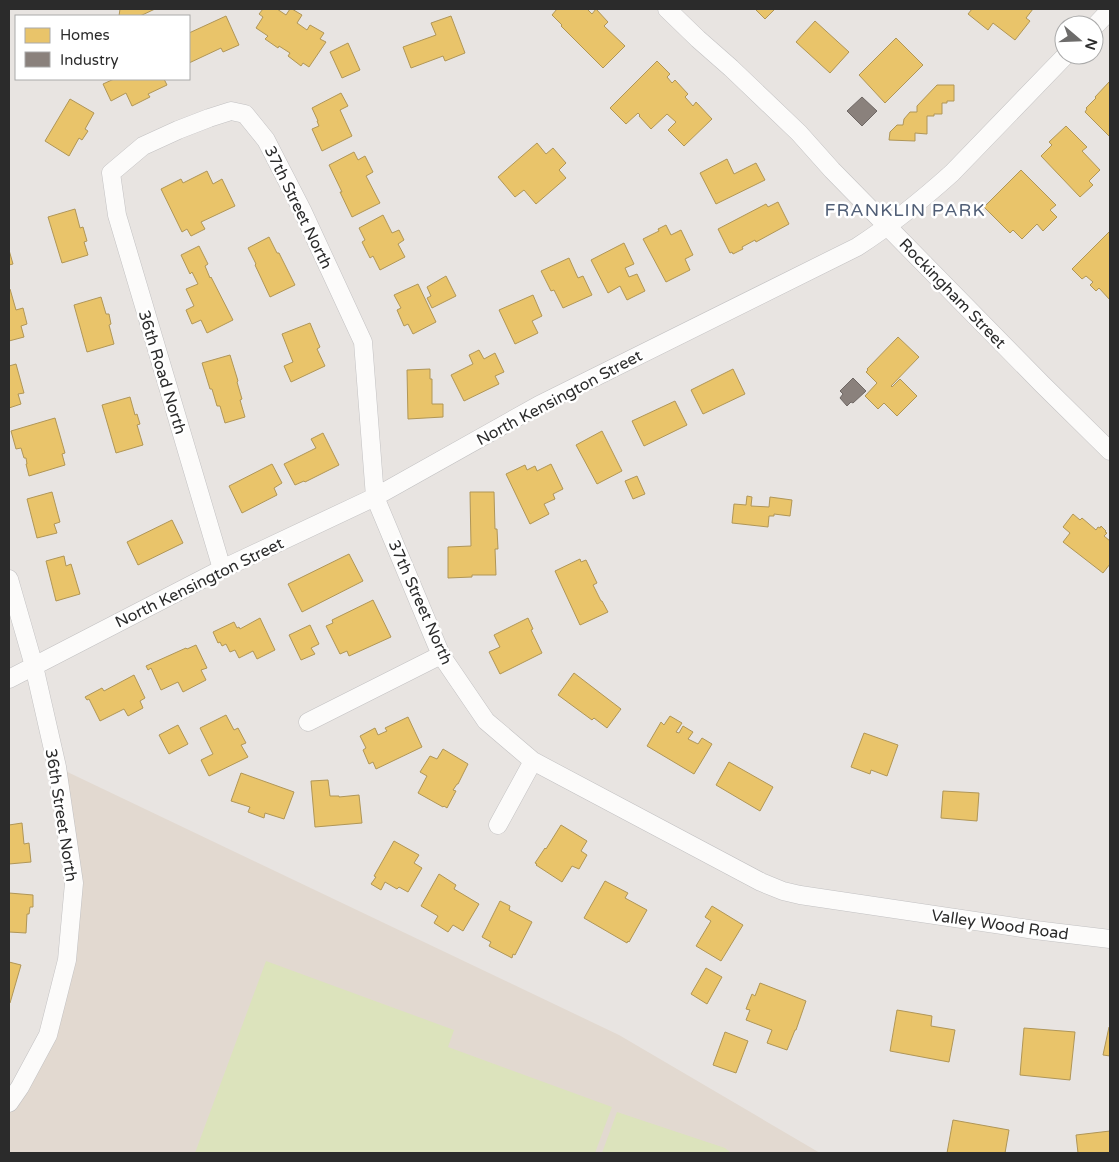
<svg xmlns="http://www.w3.org/2000/svg" width="1119" height="1162" font-family="'Varela Round',sans-serif">
<style>
.education{fill:#e2d9d0}
.pitch{fill:#dce3bc}
.homes{fill:#e9c46a;stroke:#b09657}
.industry{fill:#8a817c;stroke:#6e6764}
.lines{fill:none;stroke-linecap:round;stroke-linejoin:round}
.street-casing{stroke:#c2c1c2;stroke-width:19}
.street{stroke:#fcfbfa;stroke-width:18}
.labels{text-anchor:middle;stroke-width:5;stroke-linejoin:round;paint-order:stroke}
.street-label{font-size:16px;fill:#2b2b2b;stroke:#fff}
.neighbourhood-label{font-size:18px;letter-spacing:1px;fill:#505e76;stroke:#fff}
</style>
<rect width="100%" height="100%" fill="#e8e4e1"/>
<!-- education -->
<path class="education" d="M57 767 619 1035 820 1153H9V1103L48 1035 74 883Z"/>
<!-- pitch -->
<path class="pitch" d="M266 961 454 1030 448 1047 612 1107 595 1153H195Z
M617 1112 725 1148 731 1153H602Z"/>
<!-- homes -->
<path class="homes" d="M120 9H155L140 16H119Z
M263 9H277L286 15 290 9H292L302 15 297 23 307 30 310 25 324 33 320 39 326 42 309 67 303 63 301 66 288 56 290 53 279 46 278 48 265 39 268 36 256 28 263 17 259 14Z
M557 9H587L592 14 596 9 608 22 604 26 625 46 603 68 561 26 562 25 552 15Z
M755 9H775L765 19Z
M972 9H1033L1026 18 1030 21 1015 40 993 23 988 30 968 14Z
M226 16 239 45 223 52 221 48 189 63V33Z
M451 16 465 53 445 61 443 56 411 68 403 47 436 35 431 23Z
M815 21 849 52 830 73 796 42Z
M896 38 923 65 885 103 859 75Z
M348 43 360 70 342 78 330 52Z
M657 61 670 74 667 77 672 83 675 80 688 94 685 97 693 106 696 102 712 119 684 146 668 130 676 122 667 114 651 129 639 116 640 115 638 113 626 124 610 108Z
M114 79H164L167 85 148 94 150 97 132 106 126 93 111 101 103 84Z
M1110 81V137L1085 112 1087 109 1086 108 1096 98 1095 97Z
M937 85H954V101H947V103H942V114H934V116H927V134L915 133V141L889 140 890 132 897 125H903L904 119 910 112H917V106Z
M341 93 348 106 340 110 352 136 322 151 312 129 319 126 317 121H318L312 108Z
M70 99 94 113 85 129 88 131 82 140 79 138 69 156 45 141Z
M1066 126 1087 147 1082 151 1100 170 1089 181 1093 185 1080 197 1041 156 1052 145 1049 142Z
M537 143 546 154 553 148 566 163 559 170 566 178 536 204 524 190 515 197 498 177Z
M354 152 358 160 365 156 373 172 366 176 380 203 352 217 340 192H342L329 165Z
M727 159 734 174 756 163 765 180 716 204 700 173Z
M1021 170 1056 205 1050 210 1057 217 1043 231 1037 224 1022 239 1013 230 1010 233 984 207Z
M207 171 213 184 222 179 235 206 201 222 205 229 191 236 187 229 182 232 161 189 181 179 183 183Z
M778 202 789 224 756 242 755 240 742 247 743 249 733 254 732 252 730 253 718 229 766 204 768 207Z
M75 209 80 228 83 227 87 241 84 242 88 255 62 263 48 217Z
M383 215 392 233 399 230 404 240 398 244 405 257 380 270 373 256 370 258 362 242 365 240 359 228Z
M666 225 671 235 681 230 693 255 685 259 690 270 666 282 643 239 659 231 658 229Z
M1110 231V300L1099 288 1096 291 1090 285 1093 282 1086 276 1082 279 1072 269Z
M269 237 277 253H279L295 285 270 297 255 265 256 264 248 248Z
M624 243 634 264 625 268 629 277 637 274 645 291 627 300 620 286 608 293 591 260Z
M199 246 208 264 205 266 210 278 211 277 233 320 207 333 201 320 192 324 186 310 194 306 186 289 198 284 192 272 190 274 181 255Z
M9 250 13 264 9 265Z
M569 258 578 278 583 276 592 295 563 308 554 290 551 291 541 271Z
M446 276 456 296 432 308 427 298 431 296 427 287Z
M418 284 436 322 413 334 408 324 404 326 397 310 401 308 394 295Z
M9 289H10L16 310 23 308 27 324 21 326 24 337 9 341Z
M533 295 542 316 532 321 538 333 515 344 499 310Z
M101 297 106 314H109L111 324 109 325 114 344 87 352 74 305Z
M310 323 320 347 317 349 325 366 291 382 284 366 293 362 282 334Z
M898 337 919 357 891 386 892 387 900 379 917 396 897 416 884 403 878 409 865 396 877 383 866 372 868 370 867 369Z
M479 350 484 359 495 353 504 372 495 376 499 384 464 401 451 375 473 364 469 355Z
M230 355 238 381 237 382 242 399 240 400 245 417 225 423 220 406H217L212 389H210L202 363Z
M16 364 24 393 18 394 21 404 9 408V366Z
M430 369V379H432V404H443V417L408 419 407 370Z
M733 369 745 394 703 414 691 390Z
M130 397 135 415 137 414 140 424 137 425 143 445 116 453 102 405Z
M675 401 687 425 644 446 632 421Z
M55 418 65 453 62 454 65 465 29 476 26 464H27L26 458H24L21 448 16 449 11 431Z
M602 431 622 471 597 484 576 445Z
M323 433 339 465 305 482 304 481 295 485 284 464 316 448 311 439Z
M272 464 282 483 274 488 277 495 242 513 229 486Z
M551 464 563 489 553 494 555 499 544 504 549 514 530 524 506 474 525 465 527 470 535 466 537 471Z
M637 476 645 494 633 499 625 481Z
M52 492 60 522 54 524 57 533 37 538 27 499Z
M470 492H494L495 529H497L498 549H495L496 575H472V577L448 578V547L471 546Z
M747 496 752 497 751 506 769 507 770 497 792 500 790 516 774 514V516H769L768 527 732 523 734 504 746 505Z
M1073 514 1080 520 1082 518 1096 530 1098 527 1100 528 1101 526 1106 531 1105 532 1107 533 1104 536 1110 541V539V564L1103 573 1063 542 1070 533 1063 527Z
M172 520 183 543 138 565 127 542Z
M349 554 363 581 302 612 288 584Z
M64 556 66 566 71 564 80 594 56 601 46 561Z
M580 559 581 562 586 560 597 583 593 585 601 601H602L608 612 580 625 555 571Z
M373 600 391 637 349 656 347 651 340 654 326 626 333 623 332 620Z
M260 618 275 650 257 659 253 651 239 658 235 650 230 652 226 644 222 646 220 642 218 643 213 632 234 622 237 628 239 627 240 629Z
M528 618 533 629 531 630 542 653 500 674 489 652 500 647 494 635Z
M310 625 319 644 311 648 315 654 301 660 289 635Z
M196 645 207 668 201 670 206 680 183 692 178 682 161 690 151 668 148 670 146 666 186 648 187 649Z
M574 673 621 709 607 728 594 718 592 720 558 695Z
M134 675 145 698 140 701 143 708 128 716 124 709 100 721 89 699 87 700 85 697 102 688 104 691Z
M226 715 234 730 238 728 246 743 241 745 248 757 209 776 201 760 213 754 200 728Z
M670 716 682 723 676 732 679 733 683 726 693 732 688 739 698 744 702 738 712 744 694 774 647 746 661 722 664 725Z
M408 717 422 747 376 769 373 762 369 764 363 750 366 748 360 736 375 728 378 735 387 731 385 728Z
M178 725 188 744 169 754 159 735Z
M864 733 898 745 887 776 871 770 870 774 851 767Z
M443 749 468 764 458 784H457L453 790 456 791 447 808 444 806 443 807 418 793 427 776 420 772 430 756 437 759Z
M729 762 773 787 760 811 716 785Z
M241 773 294 792 284 819 265 813 264 818 248 812 250 807 231 801Z
M328 780 330 796H339V797L359 795 362 823 315 827 311 781Z
M943 791 979 793 977 821 941 818Z
M22 823 24 844 29 843 31 862 9 864V825Z
M561 825 587 841 581 851 587 855 579 869 572 866 562 882 536 865 537 864 535 863 545 848 546 849Z
M394 841 419 855 414 863 422 868 408 892 399 887 397 889 385 882 381 890 371 884 376 877 374 876Z
M439 874 456 885 454 889 479 904 463 931 453 925 448 932 434 923 438 916 421 906Z
M605 881 628 893 625 898 647 910 629 942 628 941 627 943 584 918Z
M9 893 33 895V907H30L29 914H27L26 933 9 932Z
M500 901 510 906 509 910 532 922 515 955 513 954 512 958 489 946 491 942 482 937Z
M712 906 743 925 721 961 696 946 711 921 705 917Z
M9 962 21 965 10 1003H9Z
M706 968 722 977 707 1004 691 994Z
M760 983 806 1001 796 1030H795L787 1050 767 1043 772 1030 746 1020 750 1010 746 1009 752 994 755 996Z
M897 1010 932 1016 931 1026 955 1030 949 1062 890 1051Z
M1109 1027H1110V1056L1103 1055Z
M1024 1028 1075 1032 1070 1080 1020 1075Z
M725 1032 748 1041 736 1073 713 1065Z
M953 1120 1009 1130 1005 1153H947Z
M1110 1131V1153H1078L1076 1135Z"/>
<!-- industry -->
<path class="industry" d="M862 97 877 111 862 126 847 111Z
M853 378 866 391 853 403 851 402 847 406 840 398 843 394 840 391Z"/>
<g class="lines">
<!-- street casing -->
<g class="street-casing">
<path id="street" d="M667 9 698 39 731 68 799 133 832 170 1042 384 1110 451
M1094 27 1110 10
M222 569 117 215 111 173 143 146 178 130 209 118 231 111 245 114 266 140 302 210 363 342 375 497 441 655 486 721 533 761 761 882 783 891 800 895 1035 930 1110 939
M9 579 34 666 57 767 74 883 67 960 48 1035 20 1087 9 1103
M9 679 222 569 375 497 539 405 857 247C891 225 922 200 952 173L1066 55
M308 722 441 655
M498 825 533 761"/>
</g>
<!-- street -->
<use href="#street" class="street"/>
</g>
<g class="labels">
<!-- street labels -->
<g class="street-label">
<text transform="translate(299 207) rotate(64)" y="6">37th Street North</text>
<text transform="translate(953 293) rotate(46)" y="6">Rockingham Street</text>
<text transform="translate(163 372) rotate(73)" y="6">36th Road North</text>
<text transform="translate(559 397) rotate(-28)" y="6">North Kensington Street</text>
<text transform="translate(199 582) rotate(-26)" y="6">North Kensington Street</text>
<text transform="translate(421 602) rotate(66)" y="6">37th Street North</text>
<text transform="translate(62 815) rotate(81)" y="6">36th Street North</text>
<text transform="translate(1000 924) rotate(8)" y="6">Valley Wood Road</text>
</g>
<!-- neighbourhood labels -->
<g class="neighbourhood-label">
<text x="905" y="216">FRANKLIN PARK</text>
</g>
</g>
<!-- border -->
<rect width="1119" height="1162" fill="none" stroke="#2b2b2b" stroke-width="20"/>
<!-- legend -->
<rect x="15" y="15" width="175" height="65" fill="#ffffff" stroke="#aaaaaa"/>
<rect x="25" y="28" width="25" height="15" fill="#e9c46a" stroke="#aaaaaa"/>
<text x="60" y="40" font-size="15" fill="#2b2b2b">Homes</text>
<rect x="25" y="52" width="25" height="15" fill="#8a817c" stroke="#aaaaaa"/>
<text x="60" y="65" font-size="15" fill="#2b2b2b">Industry</text>
<!-- north arrow -->
<g transform="translate(1079 40) rotate(109)"><circle r="24" fill="#ffffff" stroke="#aaaaaa"/>
<path d="M0-4L9 19L0 12L-9 19Z" fill="#6d6c6b"/>
<text y="-8" font-size="14" font-weight="bold" text-anchor="middle" fill="#2b2b2b">N</text>
</g>
</svg>
